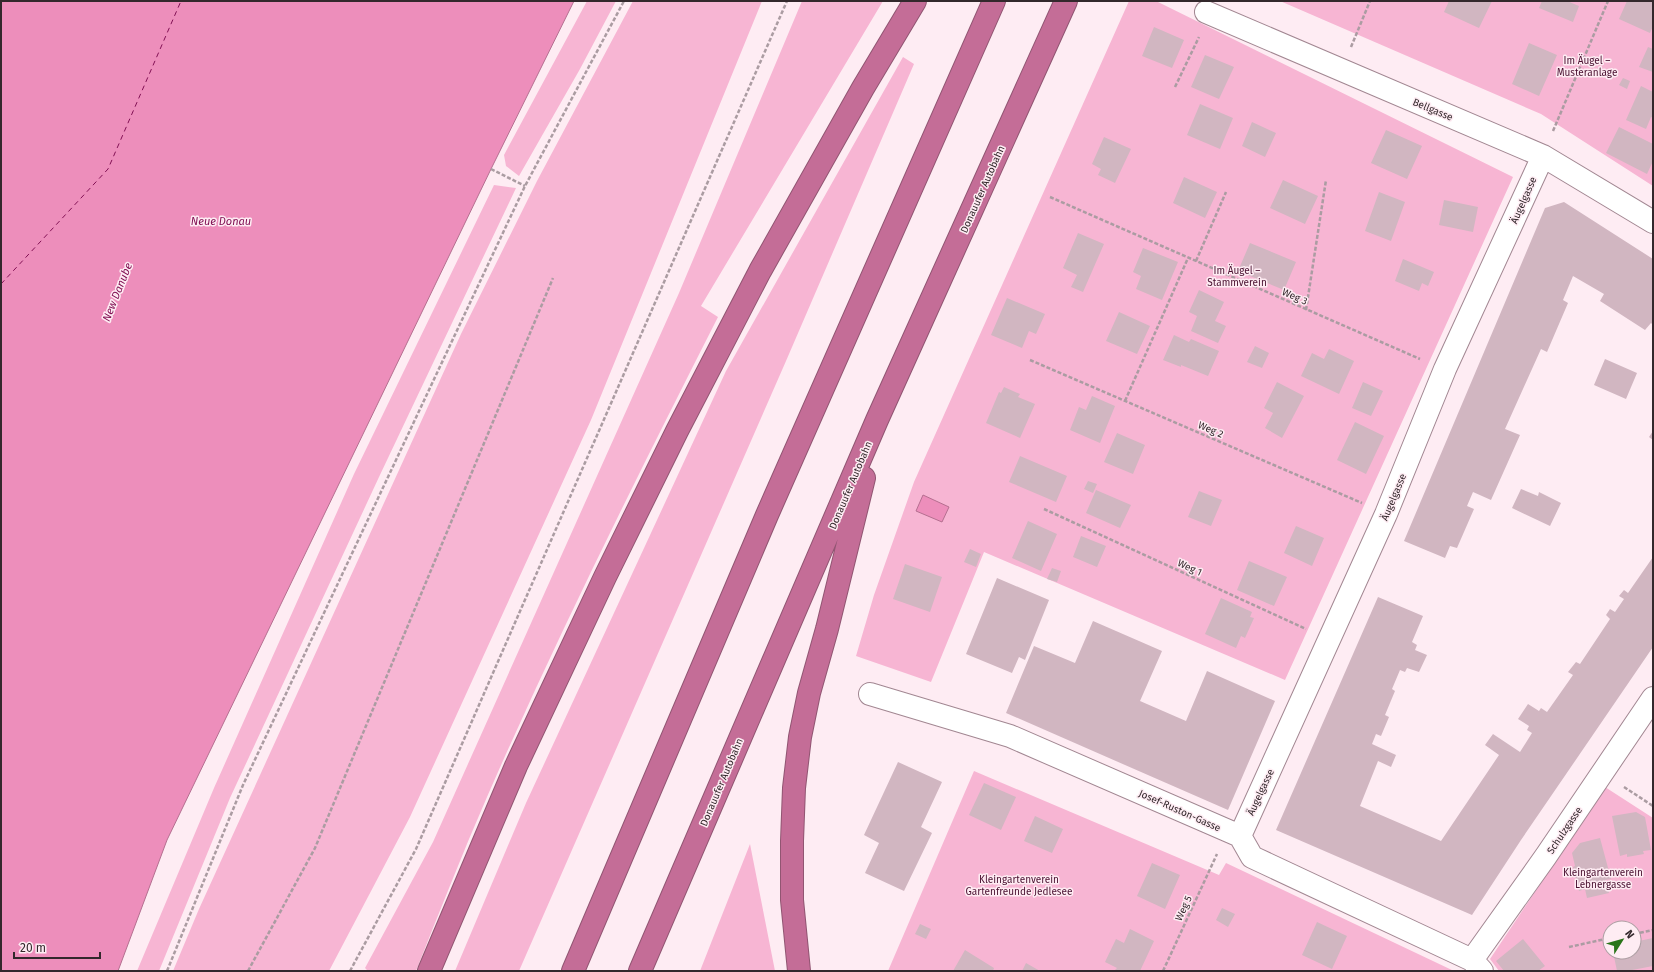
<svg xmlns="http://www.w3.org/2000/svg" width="1654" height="972" font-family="'Fira Sans',sans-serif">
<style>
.green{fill:#f7b5d3;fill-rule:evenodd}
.water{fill:#ed8ebb;stroke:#b56f90}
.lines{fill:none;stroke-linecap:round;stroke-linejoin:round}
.ferry{stroke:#821154;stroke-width:1;stroke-dasharray:5 4;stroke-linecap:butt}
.building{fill:#d1b6c1}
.minor-casing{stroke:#a28792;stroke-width:24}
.motorway-casing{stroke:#915572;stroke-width:24}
.path{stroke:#ab9ca2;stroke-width:2.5;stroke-dasharray:4 2;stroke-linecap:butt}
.minor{stroke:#fff;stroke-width:22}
.motorway{stroke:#c46d97;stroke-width:22}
.labels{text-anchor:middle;stroke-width:3;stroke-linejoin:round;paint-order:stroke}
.park-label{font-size:10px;fill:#491030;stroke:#feecf3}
.street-label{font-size:10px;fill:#33282c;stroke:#feecf3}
.water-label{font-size:11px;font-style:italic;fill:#821154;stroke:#feecf3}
</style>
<rect width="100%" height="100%" fill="#feecf3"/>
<!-- green -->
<path class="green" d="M587 1H616L580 69 519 176 506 166 504 155Z
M633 1H762L591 420 410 817 329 971H173L199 909 461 334 537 181Z
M802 1H883L701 306 718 317C638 475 558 634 487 797 462 854 439 913 416 971H368L365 968 433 842 679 293Z
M1129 1 1158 2 1513 177 1285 680 984 552 931 682 856 656 874 595 914 482Z
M1280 1H1653V186L1541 114Z
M903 57 914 64 786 361 519 971H455L526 803 726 371Z
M494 185 516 188 379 477 230 798 159 971H137L214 788 354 474Z
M974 771 1219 875 1226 863 1454 971H888Z
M1605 787 1653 818V971H1499L1490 959ZM1610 928H1634V952H1610Z
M750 844 775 971H700Z"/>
<!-- water -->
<path class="water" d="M1 1H574L491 169 167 840 118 971H1Z
M923 495 949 507 942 522 916 511Z"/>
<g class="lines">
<!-- ferry -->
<path class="ferry" d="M1 284 108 169 181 1"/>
</g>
<!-- building -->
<path class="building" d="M1449 1H1492L1479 28 1444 12Z
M1542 1H1567L1579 6 1573 22 1539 8Z
M1627 1H1653V26L1650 33 1619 19Z
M1154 27 1184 40 1172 68 1142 56Z
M1529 43 1557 55 1539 96 1512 84Z
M1648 47 1653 49V72L1639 67Z
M1205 55 1234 67 1219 99 1191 87Z
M1623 78 1630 81 1627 89 1619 85Z
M1641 86 1653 92V118L1651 117 1646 129 1626 120Z
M1200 104 1233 118 1220 149 1187 135Z
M1252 122 1276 133 1265 157 1242 146Z
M1619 127 1653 144V161L1647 174 1606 153Z
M1386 130 1422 146 1407 179 1371 163Z
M1104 137 1131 149 1115 183 1098 175 1101 169 1092 164Z
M1184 177 1217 192 1205 218 1173 203Z
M1283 180 1318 196 1305 224 1270 208Z
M1379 192 1405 202 1391 241 1365 231Z
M1444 200 1478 207 1473 232 1439 225Z
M1564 202 1653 259V325L1651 323 1645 330 1600 301 1604 294 1573 276 1563 300 1568 303 1547 352 1541 349 1505 429 1520 435 1491 500 1473 492 1467 506 1474 509 1457 548 1450 546 1445 558 1404 541 1545 208Z
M1078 233 1104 244 1083 292 1071 287 1077 275 1063 268Z
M1250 243 1296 262 1284 290 1238 271Z
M1143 248 1178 262 1162 300 1136 289 1141 276 1133 272Z
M1403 259 1434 272 1428 286 1422 283 1419 291 1395 281Z
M1199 290 1224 302 1215 321 1226 326 1218 343 1191 331 1197 316 1189 312Z
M1007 298 1045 314 1036 334 1029 331 1022 348 991 335Z
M1119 312 1150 326 1137 354 1106 341Z
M1174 335 1189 342 1191 339 1219 351 1208 376 1181 365V367L1163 360Z
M1255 346 1269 353 1262 368 1247 362Z
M1329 349 1354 361 1339 394 1301 376 1312 353 1324 359Z
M1605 359 1637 373 1626 399 1594 385Z
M1277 382 1304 396 1282 438 1265 428 1273 413 1264 408Z
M1363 382 1383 391 1371 416 1352 408Z
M1004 387 1020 394 1018 397 1035 404 1020 438 986 423 999 392 1001 393Z
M1092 396 1115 406 1100 443 1070 430 1079 407 1086 410Z
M1355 422 1384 436 1366 474 1337 460Z
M1653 431V440L1649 437Z
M1117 433 1145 445 1133 474 1104 462Z
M1020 456 1067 476 1056 502 1009 482Z
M1088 481 1097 484 1093 493 1084 489Z
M1521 489 1538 496 1539 492 1561 503 1550 526 1512 508Z
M1096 490 1131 505 1120 528 1086 513Z
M1199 491 1222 500 1211 526 1188 517Z
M1028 521 1057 534 1041 571 1012 558Z
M1296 526 1324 538 1312 566 1284 553Z
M1081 536 1106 546 1097 567 1073 557Z
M970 549 981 554 976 567 964 562Z
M1653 557V647L1521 840 1472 915 1276 830 1378 597 1423 616 1412 642 1417 645 1415 650 1427 655 1419 672 1407 668 1405 672 1400 670 1392 689 1395 691 1385 715 1389 717 1381 736 1376 734 1372 744 1396 755 1391 767 1378 761 1360 806 1441 841 1499 755 1485 745 1493 734 1520 752 1532 733 1527 730 1529 726 1518 719 1528 704 1539 711 1541 708 1547 712 1573 675 1568 672 1576 662 1580 664 1610 619 1606 615 1610 609 1615 612 1624 599 1619 596 1624 590 1628 593Z
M1249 561 1287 577 1274 606 1237 590Z
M905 564 942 577 930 612 893 599Z
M1052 568 1061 571 1057 582 1047 579Z
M997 578 1049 600 1025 660 1019 657 1012 673 966 654Z
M1221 598 1252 612 1250 617 1254 618 1245 638 1241 636 1236 648 1205 634Z
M1093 621 1162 651 1140 701 1186 721 1207 671 1275 701 1228 810 1006 713 1034 646 1075 663Z
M898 762 942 782 921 827 932 833 904 891 865 873 879 843 864 835Z
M984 783 1016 797 1001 830 969 815Z
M1636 812 1645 817 1651 850 1643 851 1644 854 1627 857V854L1620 856 1612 816Z
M1035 816 1063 829 1052 853 1024 841Z
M1600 838 1611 879 1605 880 1609 893 1587 898 1585 889 1579 891 1573 867 1575 866 1572 853 1580 843Z
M1152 863 1180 875 1165 909 1137 896Z
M1222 908 1235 914 1228 927 1216 920Z
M1317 922 1347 936 1332 969 1302 955Z
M920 924 931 929 926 939 915 934Z
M1130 929 1154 941 1140 971H1117L1115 970 1117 968 1105 962 1116 939 1124 943Z
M1653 938V966L1627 971H1617L1613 952H1634V942Z
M1523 939 1545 966 1538 971H1504L1496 961Z
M965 950 994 968 993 971H953Z
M1026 963 1040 971H1022Z"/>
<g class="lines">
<!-- minor casing -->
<g class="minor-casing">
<path id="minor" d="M1206 12 1543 156 1653 222
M870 694 1010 736 1240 836 1252 857 1472 960 1482 971
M1240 836 1386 514 1445 369 1543 156
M1472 960 1546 856 1653 698"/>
</g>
<!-- motorway casing -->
<g class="motorway-casing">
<path id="motorway" d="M429 971 516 766 605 577 677 431 760 271 863 88 915 1
M573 971 767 515 994 1
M640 971 877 420 1066 1
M799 971 792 900V841L794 788 800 737 809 693 827 629 864 478"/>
</g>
<!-- path -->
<path class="path" d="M1351 47 1370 1
M1175 87 1199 37
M1553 131 1608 1
M491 169 525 186
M1050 197 1420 359
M1196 261 1226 192
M1306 310 1326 180
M1030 360 1362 503
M1125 401 1188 258
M1044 509 1306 629
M1624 787 1653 806
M1634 934 1653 930
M1569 947 1610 938
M167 971 243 785 525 186 624 1
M248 971 315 848 553 278
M350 971 416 849 787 1
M1163 971 1217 854"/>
<!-- minor -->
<use href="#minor" class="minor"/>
<!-- motorway -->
<use href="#motorway" class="motorway"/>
</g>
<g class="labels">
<!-- park labels -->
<g class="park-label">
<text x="1587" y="64">Im Äugel –<tspan x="1587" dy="12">Musteranlage</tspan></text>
<text x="1237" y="274">Im Äugel –<tspan x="1237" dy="12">Stammverein</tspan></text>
<text x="1603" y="876">Kleingartenverein<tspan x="1603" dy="12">Lebnergasse</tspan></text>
<text x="1019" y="883">Kleingartenverein<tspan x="1019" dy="12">Gartenfreunde Jedlesee</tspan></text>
</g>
<!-- street labels -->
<g class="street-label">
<text transform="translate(1433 109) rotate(23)" y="4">Bellgasse</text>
<text transform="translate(982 189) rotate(-66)" y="4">Donauufer Autobahn</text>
<text transform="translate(1523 200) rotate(-66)" y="4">Äugelgasse</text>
<text transform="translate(1295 296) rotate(24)" y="4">Weg 3</text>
<text transform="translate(1211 429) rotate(23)" y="4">Weg 2</text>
<text transform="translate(850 485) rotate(-67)" y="4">Donauufer Autobahn</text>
<text transform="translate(1393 497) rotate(-67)" y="4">Äugelgasse</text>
<text transform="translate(1190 567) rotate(25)" y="4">Weg 1</text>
<text transform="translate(721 782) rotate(-67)" y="4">Donauufer Autobahn</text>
<text transform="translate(1260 792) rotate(-65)" y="4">Äugelgasse</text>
<text transform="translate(1180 810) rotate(24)" y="4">Josef-Ruston-Gasse</text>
<text transform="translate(1564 830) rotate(-56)" y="4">Schulzgasse</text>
<text transform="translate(1183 908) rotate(-65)" y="4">Weg 5</text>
</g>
<!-- water labels -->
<g class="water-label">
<text x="221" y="225">Neue Donau</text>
<text transform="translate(117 292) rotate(-68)" y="4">New Danube</text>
</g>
</g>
<!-- border -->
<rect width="1654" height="972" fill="none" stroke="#33282c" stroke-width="4"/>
<!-- north arrow -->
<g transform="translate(1622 940) rotate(53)"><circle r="19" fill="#feecf3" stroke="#ad9ea3"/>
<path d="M0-3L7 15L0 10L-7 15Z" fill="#297419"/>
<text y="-6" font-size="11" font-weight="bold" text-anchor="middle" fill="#33282c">N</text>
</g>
<!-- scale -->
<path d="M14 952v6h86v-6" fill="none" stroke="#33282c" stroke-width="2"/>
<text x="20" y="952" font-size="12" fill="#33282c" stroke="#feecf3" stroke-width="3" paint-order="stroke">20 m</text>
</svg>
